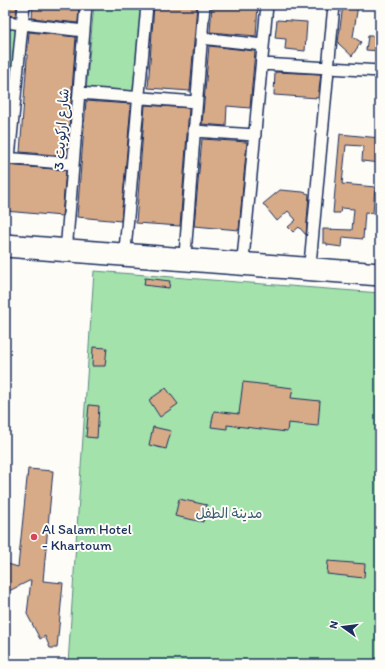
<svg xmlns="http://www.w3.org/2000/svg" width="385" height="669" font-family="Itim,'Playpen Sans Arabic',sans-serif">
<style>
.green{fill:#a3e2ab;stroke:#5f8884}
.building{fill:#d7ab88;stroke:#1b2f5e}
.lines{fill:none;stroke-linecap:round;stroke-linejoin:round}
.minor-casing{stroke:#1b2f5e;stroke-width:14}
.minor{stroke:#fdfcf7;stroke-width:11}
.poi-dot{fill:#d1495b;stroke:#fdfcf7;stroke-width:1.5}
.labels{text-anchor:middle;stroke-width:4;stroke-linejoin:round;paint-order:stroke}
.street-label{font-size:14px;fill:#1b2f5e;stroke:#fdfcf7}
.park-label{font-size:14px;fill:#3d5c71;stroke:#fdfcf7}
.poi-label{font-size:14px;fill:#1b2f5e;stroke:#fdfcf7;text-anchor:start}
</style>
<rect width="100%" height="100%" fill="#fdfcf7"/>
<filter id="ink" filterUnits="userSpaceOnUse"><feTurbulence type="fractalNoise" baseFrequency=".025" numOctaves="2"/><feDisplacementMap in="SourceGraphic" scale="8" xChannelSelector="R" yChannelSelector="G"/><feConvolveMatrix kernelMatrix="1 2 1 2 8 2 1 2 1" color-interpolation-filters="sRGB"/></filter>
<g filter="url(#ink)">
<!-- green -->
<path class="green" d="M94 5H145L137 95 86 91Z
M5 28H18L5 154Z
M94 271 380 293V664H68Z"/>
<!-- building -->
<path class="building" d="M5 5H17L16 16 5 15Z
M33 5H79L78 23 32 18Z
M154 5H197L190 91 148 88Z
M212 5H258L256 36 210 32Z
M343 5H358L353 37 361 42 352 56 338 43Z
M277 20 307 22 305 51 285 49 286 39 275 38Z
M29 32 76 37 67 156 20 152Z
M368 36H380V51L366 50Z
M209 46 255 51 250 108 227 106 226 126 202 124Z
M275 72 321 74 318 98 274 95Z
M86 101 131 104 121 221 77 217Z
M145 105 189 108 180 226 136 223Z
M340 134 380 138V163L362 161 363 146 346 145 342 184 375 187 373 213 365 212 363 239 343 237 342 247 327 245V243H323V229L352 230 354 209 341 208 340 213H333Z
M202 139 247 142 239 230 194 226Z
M5 165 66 170 62 216 5 211Z
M280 190 303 192 309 194 306 235 299 227 293 232 288 227 296 220 288 211 277 221 263 204Z
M145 278 170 281 169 288 144 285Z
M93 347 107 348 105 366H92Z
M243 382 293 388 291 398 320 401 318 426 288 423 287 432 227 425V429L211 427 214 411 239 414Z
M166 388 178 404 160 417 149 400Z
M89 405 99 406 97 438 86 437Z
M153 427 171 431 166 449 149 445Z
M28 469 53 471 43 581 63 583 57 648H50L45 636 40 639 27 614 31 580 5 593V565L8 564 18 567Z
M179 499 207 505 203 522 175 516Z
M328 561 365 564 364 578 327 574Z"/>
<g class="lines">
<!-- minor casing -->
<g class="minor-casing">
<path id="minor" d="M5 22 84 31
M201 38 263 45
M262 64 380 71
M79 93 196 102
M194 131 255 135
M5 158 73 164
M9 158 24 5
M5 240 380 269
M125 250 147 5
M5 251 380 280
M66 252 86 5
M185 255 204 5
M243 259 267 5
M310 264 334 5"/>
</g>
<!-- minor -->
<use href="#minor" class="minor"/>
</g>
</g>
<!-- markers -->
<circle class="poi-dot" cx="34" cy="537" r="4"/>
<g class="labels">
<!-- street labels -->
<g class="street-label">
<text transform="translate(61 129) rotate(-86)" y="5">شارع اركويت 3</text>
</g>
<!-- park labels -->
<g class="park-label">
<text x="229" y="518">مدينة الطفل</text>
</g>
<!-- poi labels -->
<g class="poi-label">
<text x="42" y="534">Al Salam Hotel<tspan x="42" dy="16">- Khartoum</tspan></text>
</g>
</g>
<!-- margin -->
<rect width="385" height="669" fill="none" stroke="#fdfcf7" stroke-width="20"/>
<rect x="10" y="10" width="365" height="649" fill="none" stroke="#1b2f5e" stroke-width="1.5" filter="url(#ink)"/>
<!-- north arrow -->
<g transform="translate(343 627) rotate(284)" stroke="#fdfcf7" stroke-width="3" paint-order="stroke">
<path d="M0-3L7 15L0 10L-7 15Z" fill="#1b2f5e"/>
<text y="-6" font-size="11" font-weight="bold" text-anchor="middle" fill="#1b2f5e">N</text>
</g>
</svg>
